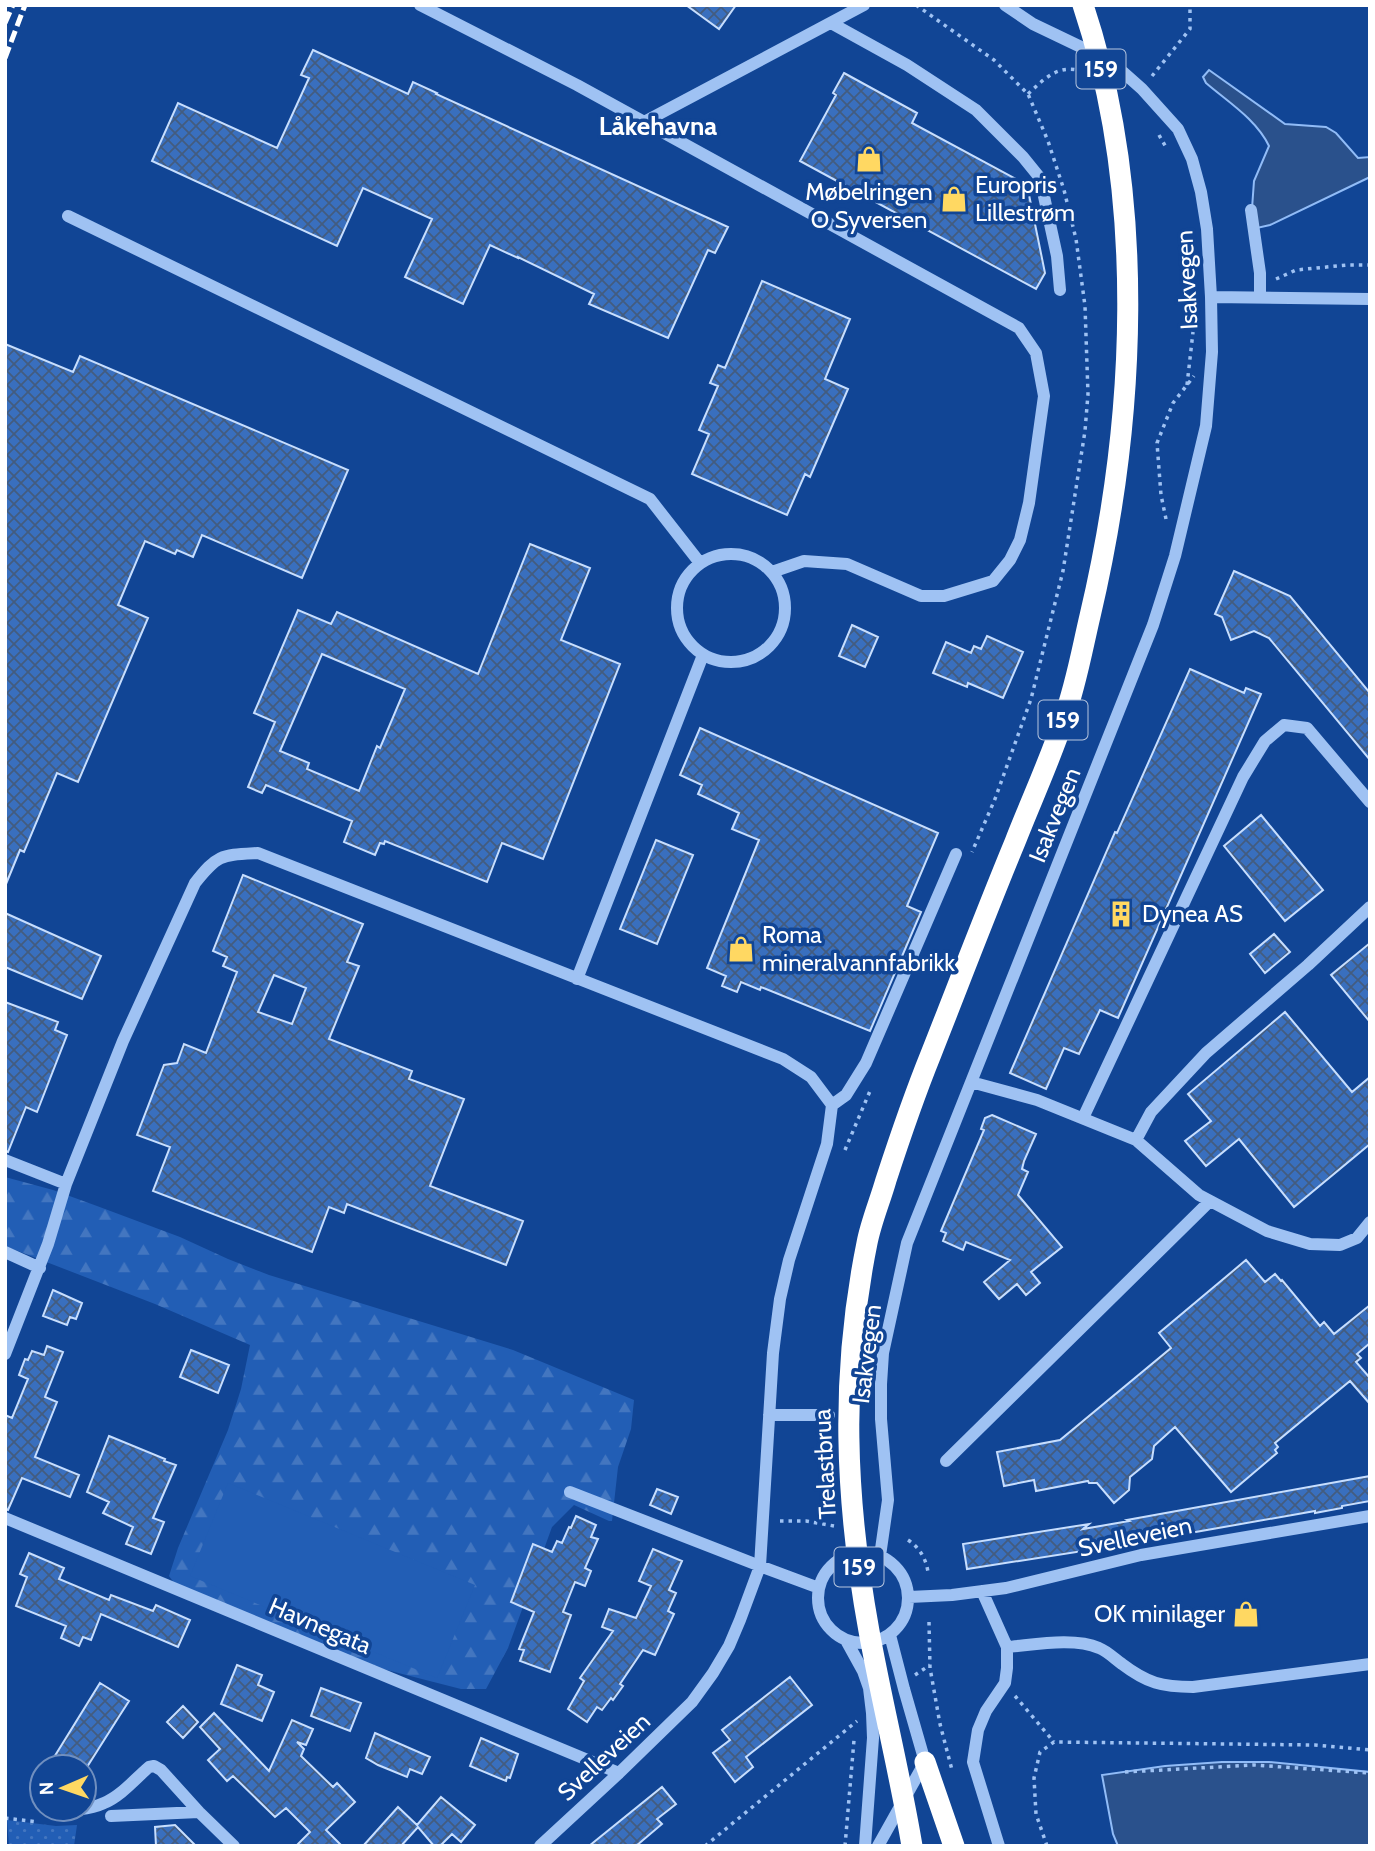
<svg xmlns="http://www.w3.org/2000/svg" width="1375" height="1851" font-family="Cabin,sans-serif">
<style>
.forest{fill:url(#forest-firs)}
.park{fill:url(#park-dots)}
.garden{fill:#225eb5}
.water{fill:#2a518c;stroke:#91bcf7;stroke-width:2}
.building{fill:url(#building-cross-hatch);stroke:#c7defe;stroke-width:2;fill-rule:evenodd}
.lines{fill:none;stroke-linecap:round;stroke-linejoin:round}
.path{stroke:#9fc2f3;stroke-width:3.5;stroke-dasharray:3.5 5;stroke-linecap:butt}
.minor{stroke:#9fc2f3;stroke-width:12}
.highway{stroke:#fff;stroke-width:21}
.rail{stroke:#fff;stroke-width:5;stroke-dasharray:12 5;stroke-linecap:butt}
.labels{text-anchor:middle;stroke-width:7;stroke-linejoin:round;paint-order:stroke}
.shield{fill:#114595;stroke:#b8c7df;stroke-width:2}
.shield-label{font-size:23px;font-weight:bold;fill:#fff}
.poi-label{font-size:24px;fill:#fff;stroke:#114595;text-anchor:start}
.street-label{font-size:24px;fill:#fff;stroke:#114595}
.neighbourhood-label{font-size:26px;font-weight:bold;fill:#fff;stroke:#114595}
</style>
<defs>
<pattern id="forest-firs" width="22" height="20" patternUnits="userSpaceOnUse" patternTransform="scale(1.75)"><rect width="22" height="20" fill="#225eb5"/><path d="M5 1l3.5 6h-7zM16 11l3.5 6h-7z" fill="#4376c0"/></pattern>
<pattern id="park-dots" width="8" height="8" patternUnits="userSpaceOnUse" patternTransform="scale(1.75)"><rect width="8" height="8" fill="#225eb5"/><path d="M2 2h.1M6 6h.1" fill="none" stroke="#4376c0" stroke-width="1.8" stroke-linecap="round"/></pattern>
<pattern id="building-cross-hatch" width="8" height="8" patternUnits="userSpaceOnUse" patternTransform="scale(1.75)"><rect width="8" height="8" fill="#396fbe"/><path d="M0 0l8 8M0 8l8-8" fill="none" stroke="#435c7f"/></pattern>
</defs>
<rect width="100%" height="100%" fill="#114595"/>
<!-- forest -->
<path class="forest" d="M5 1177 53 1190 97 1206 180 1237 228 1259 269 1275 513 1350 634 1400 631 1429 618 1467 612 1521H609L574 1505 552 1527 508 1648 486 1689H461L375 1667 181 1592 169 1576 178 1548 228 1430 241 1389 250 1345 155 1304 5 1246Z"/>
<!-- park -->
<path class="park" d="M7 1820 56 1826 77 1825 74 1846H9Z"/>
<!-- garden -->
<path class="garden" d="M228 1483 475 1585 437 1678 190 1576Z"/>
<!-- water -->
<path class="water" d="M1209 70 1285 124 1326 127 1336 133 1358 158 1370 157V177L1270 225 1257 228 1251 222 1254 181 1269 146C1256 119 1228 102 1206 83L1203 77Z
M1222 1762H1269L1370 1772V1846H1118L1113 1834 1102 1775 1165 1766Z"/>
<!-- building -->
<path class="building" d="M686 5H736L719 29Z
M313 50 408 94 413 82 437 93 436 94 728 227 715 253 708 250 668 338 589 304 594 294 518 257V258L490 245 463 304 405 277 432 219 363 188 337 246 152 161 178 103 277 148 309 78 301 75Z
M844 73 917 113 912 123 1027 185 1045 273 1036 289 800 161 836 95 833 93Z
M762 281 850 319 825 379 848 389 810 477 805 474 787 515 692 474 709 434 699 430 718 386 710 383 718 365 725 368Z
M5 344 73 372 80 356 348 470 302 578 202 535 193 557 177 550 175 554 145 541 118 605 148 618 78 782 57 773 24 852 20 850 6 884Z
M530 544 590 568 561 640 620 664 543 859 502 843 487 882 385 841 384 844 380 843 375 855 344 842 352 821 266 785 262 793 248 787 275 722 254 713 298 610 331 624 337 612 478 674ZM322 654 405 689 380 748 377 746 359 791 307 769 309 763 280 751Z
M1234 571 1290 596 1370 693V760L1269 638 1254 631 1231 640 1222 617 1215 614Z
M852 625 878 637 865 667 839 656Z
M987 636 1023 652 1003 698 968 683 967 687 933 673 946 642 971 653 974 646 981 649Z
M1190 669 1244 693 1246 688 1261 694 1118 1018 1100 1010 1079 1054 1064 1048 1046 1089 1010 1073 1115 832 1117 833Z
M700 728 938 833 907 906 921 912 870 1031 761 987 760 990 741 982 737 992 722 986 726 976 707 968 759 840 732 829 739 813 698 794 702 785 680 775Z
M1261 815 1323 890 1285 921 1224 846Z
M656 840 693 855 657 944 620 929Z
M243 875 363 924 347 962 359 966 329 1039 412 1071 409 1079 464 1099 430 1186 523 1221 506 1265 347 1204 344 1213 329 1207 312 1252 153 1191 170 1147 137 1135 164 1065 177 1063 184 1044 206 1053 237 972 223 966 227 957 213 951ZM274 975 306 988 292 1024 258 1012Z
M5 913 101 956 82 999 5 967Z
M1274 934 1290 952 1265 973 1250 954Z
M1370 943V1022L1331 975Z
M5 1002 58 1022 55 1030 67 1035 37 1112 26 1107 8 1152 5 1151Z
M1285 1012 1352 1092 1370 1077V1144L1294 1207 1239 1139 1206 1166 1185 1141 1211 1121 1188 1094Z
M992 1115 1036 1134 1024 1161 1022 1169 1028 1172 1018 1195 1062 1247 1031 1272 1040 1283 1026 1295 1017 1284 999 1299 984 1282 1010 1260 966 1242 963 1250 943 1241 946 1233 941 1231 984 1130 981 1129 985 1118Z
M1246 1260 1265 1282 1275 1274 1281 1281 1282 1280 1320 1326 1324 1322 1334 1334 1370 1305V1343L1357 1354 1361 1358 1356 1362 1370 1378V1404L1350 1381 1275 1443 1278 1447 1275 1450 1277 1453 1231 1492 1175 1427 1154 1446 1152 1459 1130 1477 1129 1490 1114 1503 1097 1483H1089L1088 1481 1036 1491 1034 1480 1004 1486 997 1452 1060 1440 1171 1348 1159 1333Z
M53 1290 82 1303 76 1319 70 1317 67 1325 43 1316Z
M47 1346 63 1352 45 1397 57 1402 35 1457 79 1475 70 1497 22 1478 8 1510 5 1509V1415L12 1418 28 1379 19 1375 25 1359 28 1360 32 1351 44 1355Z
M191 1350 229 1365 218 1393 180 1377Z
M109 1436 165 1459 164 1461 176 1465 153 1518 164 1522 151 1554 126 1544 133 1527 103 1513 109 1502 87 1492Z
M1370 1476V1501L1342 1506V1508L1315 1513V1511L1127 1544 1126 1541 1082 1548 1083 1551 967 1569 963 1544 1089 1524 1083 1529 1129 1521 1127 1520Z
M657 1489 678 1497 671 1514 650 1505Z
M576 1516 596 1525 591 1537 598 1539 585 1568 591 1571 585 1586 575 1582 563 1612 571 1615 550 1672 520 1661 524 1650 519 1649 534 1612 511 1602 533 1544 552 1552 557 1541 562 1543 569 1527 571 1528Z
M653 1549 682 1561 669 1590 676 1593 668 1611 674 1614 655 1655 643 1650 620 1684 623 1686 613 1700 611 1698 602 1710 597 1707 587 1722 568 1709 584 1681 580 1678 613 1631 602 1627 609 1609 636 1618 651 1586 639 1581Z
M29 1553 64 1568 59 1579 109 1600 111 1595 153 1611 156 1605 190 1620 178 1647 101 1614 91 1640 83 1637 79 1646 61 1638 66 1626 16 1606 27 1577 20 1574Z
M237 1665 262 1675 258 1685 274 1692 262 1721 221 1704Z
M790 1677 812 1705 746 1757 753 1767 735 1782 713 1753 730 1740 722 1730Z
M100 1683 129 1701 120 1715 87 1767H48Z
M321 1688 361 1703 350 1731 311 1716Z
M183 1706 198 1722 183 1738 167 1722Z
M214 1713 269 1771 292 1720 313 1729 306 1745 297 1742 304 1749 301 1756 333 1787 337 1783 355 1802 326 1830 342 1846H296L310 1832 286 1808 275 1817 233 1776 227 1781 208 1760 220 1749 200 1727Z
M375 1733 430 1757 422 1774 410 1769 407 1777 378 1765 366 1758Z
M481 1738 518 1754 510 1778 507 1777 506 1781 470 1766Z
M662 1787 676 1804 657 1819 662 1824 636 1846H589Z
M441 1797 475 1825 461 1842 452 1834 440 1846H434L418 1827 401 1846H363L398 1807 417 1825Z
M175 1825 196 1846H156L155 1827Z"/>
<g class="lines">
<!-- path -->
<path class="path" d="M916 5 994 60 1028 94 1048 141 1064 190 1076 239 1085 306 1088 394 1085 431 1063 571 1031 699 995 799 972 852
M1152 76 1190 29V5
M1028 94C1044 79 1058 64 1081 71
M1159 135 1167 149
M1276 279 1296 270 1347 265H1370
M1187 385 1193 332
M1166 519 1161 495 1157 443 1173 403 1194 376
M845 1150 870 1091
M780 1521H806L834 1526
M908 1540C920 1548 926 1559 928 1572
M929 1622 930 1668 940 1724 952 1770
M915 1675 930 1665
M1015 1696 1054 1742
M1125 1772 1254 1765 1370 1773
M5 1818 38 1822
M705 1846 857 1721
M845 1846 854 1740
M1047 1846 1036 1814 1034 1778 1040 1752 1054 1742 1315 1745 1370 1750"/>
<!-- minor -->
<path class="minor" d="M420 5 577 85 1019 328 1036 353 1044 396 1029 503 1020 540 1010 560 993 581 944 596H921L847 564 804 561 772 572
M831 23 907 65 976 110 1023 157 1040 178 1057 256 1060 290
M644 122 864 5
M1251 210 1260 273V296
M68 216 650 499 700 563
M1211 297 1370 299
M677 608a54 54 0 1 1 108 0a54 54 0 1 1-108 0Z
M577 979 703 655
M971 1082 1037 1100 1136 1140 1151 1112 1206 1053 1308 965 1370 907
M832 1105 846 1095 866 1063 956 854
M1083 1118 1243 777 1265 741 1284 725 1307 728 1370 802
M1136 1140 1199 1195 1267 1231 1310 1244 1340 1245 1357 1238 1370 1222
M5 1160 66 1184
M5 1252 40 1268
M5 1354 48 1244 66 1184 123 1041 195 883C218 854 221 855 258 853L783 1059 811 1077 832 1105 827 1144 789 1260 780 1299 773 1353 760 1566 740 1620 729 1646 713 1673 692 1702 619 1773 540 1846
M769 1415H829
M946 1461 1210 1201
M570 1492 760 1566 819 1588
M5 1518 619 1773
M818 1598a45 45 0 1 1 90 0a45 45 0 1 1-90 0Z
M880 1556 888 1500 881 1419V1384L883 1353 907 1243 1153 625 1175 556 1206 426 1212 352 1211 297 1207 229 1201 192 1192 159 1178 129 1142 89 1124 73 1081 47 1033 24 1005 5
M982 1591 1007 1647V1668L1005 1683 986 1711 978 1730 973 1762 999 1846
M909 1597 952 1595 1006 1588 1141 1555 1370 1516
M847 1642 863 1671 869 1688 872 1713 873 1738 865 1846
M1007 1647C1033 1645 1074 1637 1099 1648 1107 1651 1115 1659 1122 1664 1147 1683 1162 1687 1193 1687L1370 1664
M48 1810C67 1810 87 1811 104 1803 121 1796 135 1779 149 1767L154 1766 161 1770 199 1812 234 1846
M111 1816 199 1812
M878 1846 925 1762 904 1689 890 1635"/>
<!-- highway -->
<path class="highway" d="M925 1762 954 1846
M912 1846C900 1774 882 1703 869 1631 845 1499 840 1376 867 1243 871 1222 880 1201 886 1180 900 1137 914 1096 931 1054 959 983 986 912 1015 842 1031 801 1050 760 1064 718 1076 685 1082 650 1090 616 1136 421 1147 197 1083 5"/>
<!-- rail -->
<path class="rail" d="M5 23 13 5
M5 58 25 5"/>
</g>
<!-- icons -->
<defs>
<g id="shop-bare" transform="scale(2.1)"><path d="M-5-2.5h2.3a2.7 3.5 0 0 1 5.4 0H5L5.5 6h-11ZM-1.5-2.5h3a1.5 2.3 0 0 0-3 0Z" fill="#ffd862" stroke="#114595" stroke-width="2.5" paint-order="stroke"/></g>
<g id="building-bare" transform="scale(2.1)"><path d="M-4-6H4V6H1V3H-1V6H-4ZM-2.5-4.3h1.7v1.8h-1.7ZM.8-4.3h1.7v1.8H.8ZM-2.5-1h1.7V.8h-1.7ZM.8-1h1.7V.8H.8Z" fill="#ffd862" stroke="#114595" stroke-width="2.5" paint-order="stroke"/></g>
</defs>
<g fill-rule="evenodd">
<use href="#shop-bare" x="869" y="159"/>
<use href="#shop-bare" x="954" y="199"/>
<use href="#building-bare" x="1121" y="914"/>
<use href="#shop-bare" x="741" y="949"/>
<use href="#shop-bare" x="1246" y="1614"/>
</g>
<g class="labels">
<!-- shield labels -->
<g class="shield">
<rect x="1076.5" y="49.5" width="49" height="39" rx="5"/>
<rect x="1038.5" y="700.5" width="49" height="39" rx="5"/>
<rect x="834.5" y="1547.5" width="49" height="39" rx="5"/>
</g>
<g class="shield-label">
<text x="1101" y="77">159</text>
<text x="1063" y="728">159</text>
<text x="859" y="1575">159</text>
</g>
<!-- poi labels -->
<g class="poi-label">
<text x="975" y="193">Europris<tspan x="975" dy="28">Lillestrøm</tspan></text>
<text x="869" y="200" text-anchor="middle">Møbelringen<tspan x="869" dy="28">O Syversen</tspan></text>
<text x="1142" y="922">Dynea AS</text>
<text x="762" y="943">Roma<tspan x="762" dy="28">mineralvannfabrikk</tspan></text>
<text x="1225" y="1622" text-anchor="end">OK minilager</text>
</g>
<!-- street labels -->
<g class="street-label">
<text transform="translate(1187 280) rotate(-93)" y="8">Isakvegen</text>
<text transform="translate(1055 815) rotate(-68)" y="8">Isakvegen</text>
<text transform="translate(867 1354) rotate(-83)" y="8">Isakvegen</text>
<text transform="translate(825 1464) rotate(-93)" y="8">Trelastbrua</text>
<text transform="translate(1135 1537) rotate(-12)" y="8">Svelleveien</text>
<text transform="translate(320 1626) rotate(23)" y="8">Havnegata</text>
<text transform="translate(604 1757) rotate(-43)" y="8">Svelleveien</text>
</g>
<!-- neighbourhood labels -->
<g class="neighbourhood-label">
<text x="658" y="135">Låkehavna</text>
</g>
</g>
<!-- border -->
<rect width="1375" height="1851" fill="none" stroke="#ffffff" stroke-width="14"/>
<!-- north arrow -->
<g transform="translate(63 1788) rotate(268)"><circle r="33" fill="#114595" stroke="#708fbf" stroke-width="2"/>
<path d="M0-5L12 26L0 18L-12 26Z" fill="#ffd862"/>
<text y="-10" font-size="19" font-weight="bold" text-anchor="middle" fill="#ffffff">N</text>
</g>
</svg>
